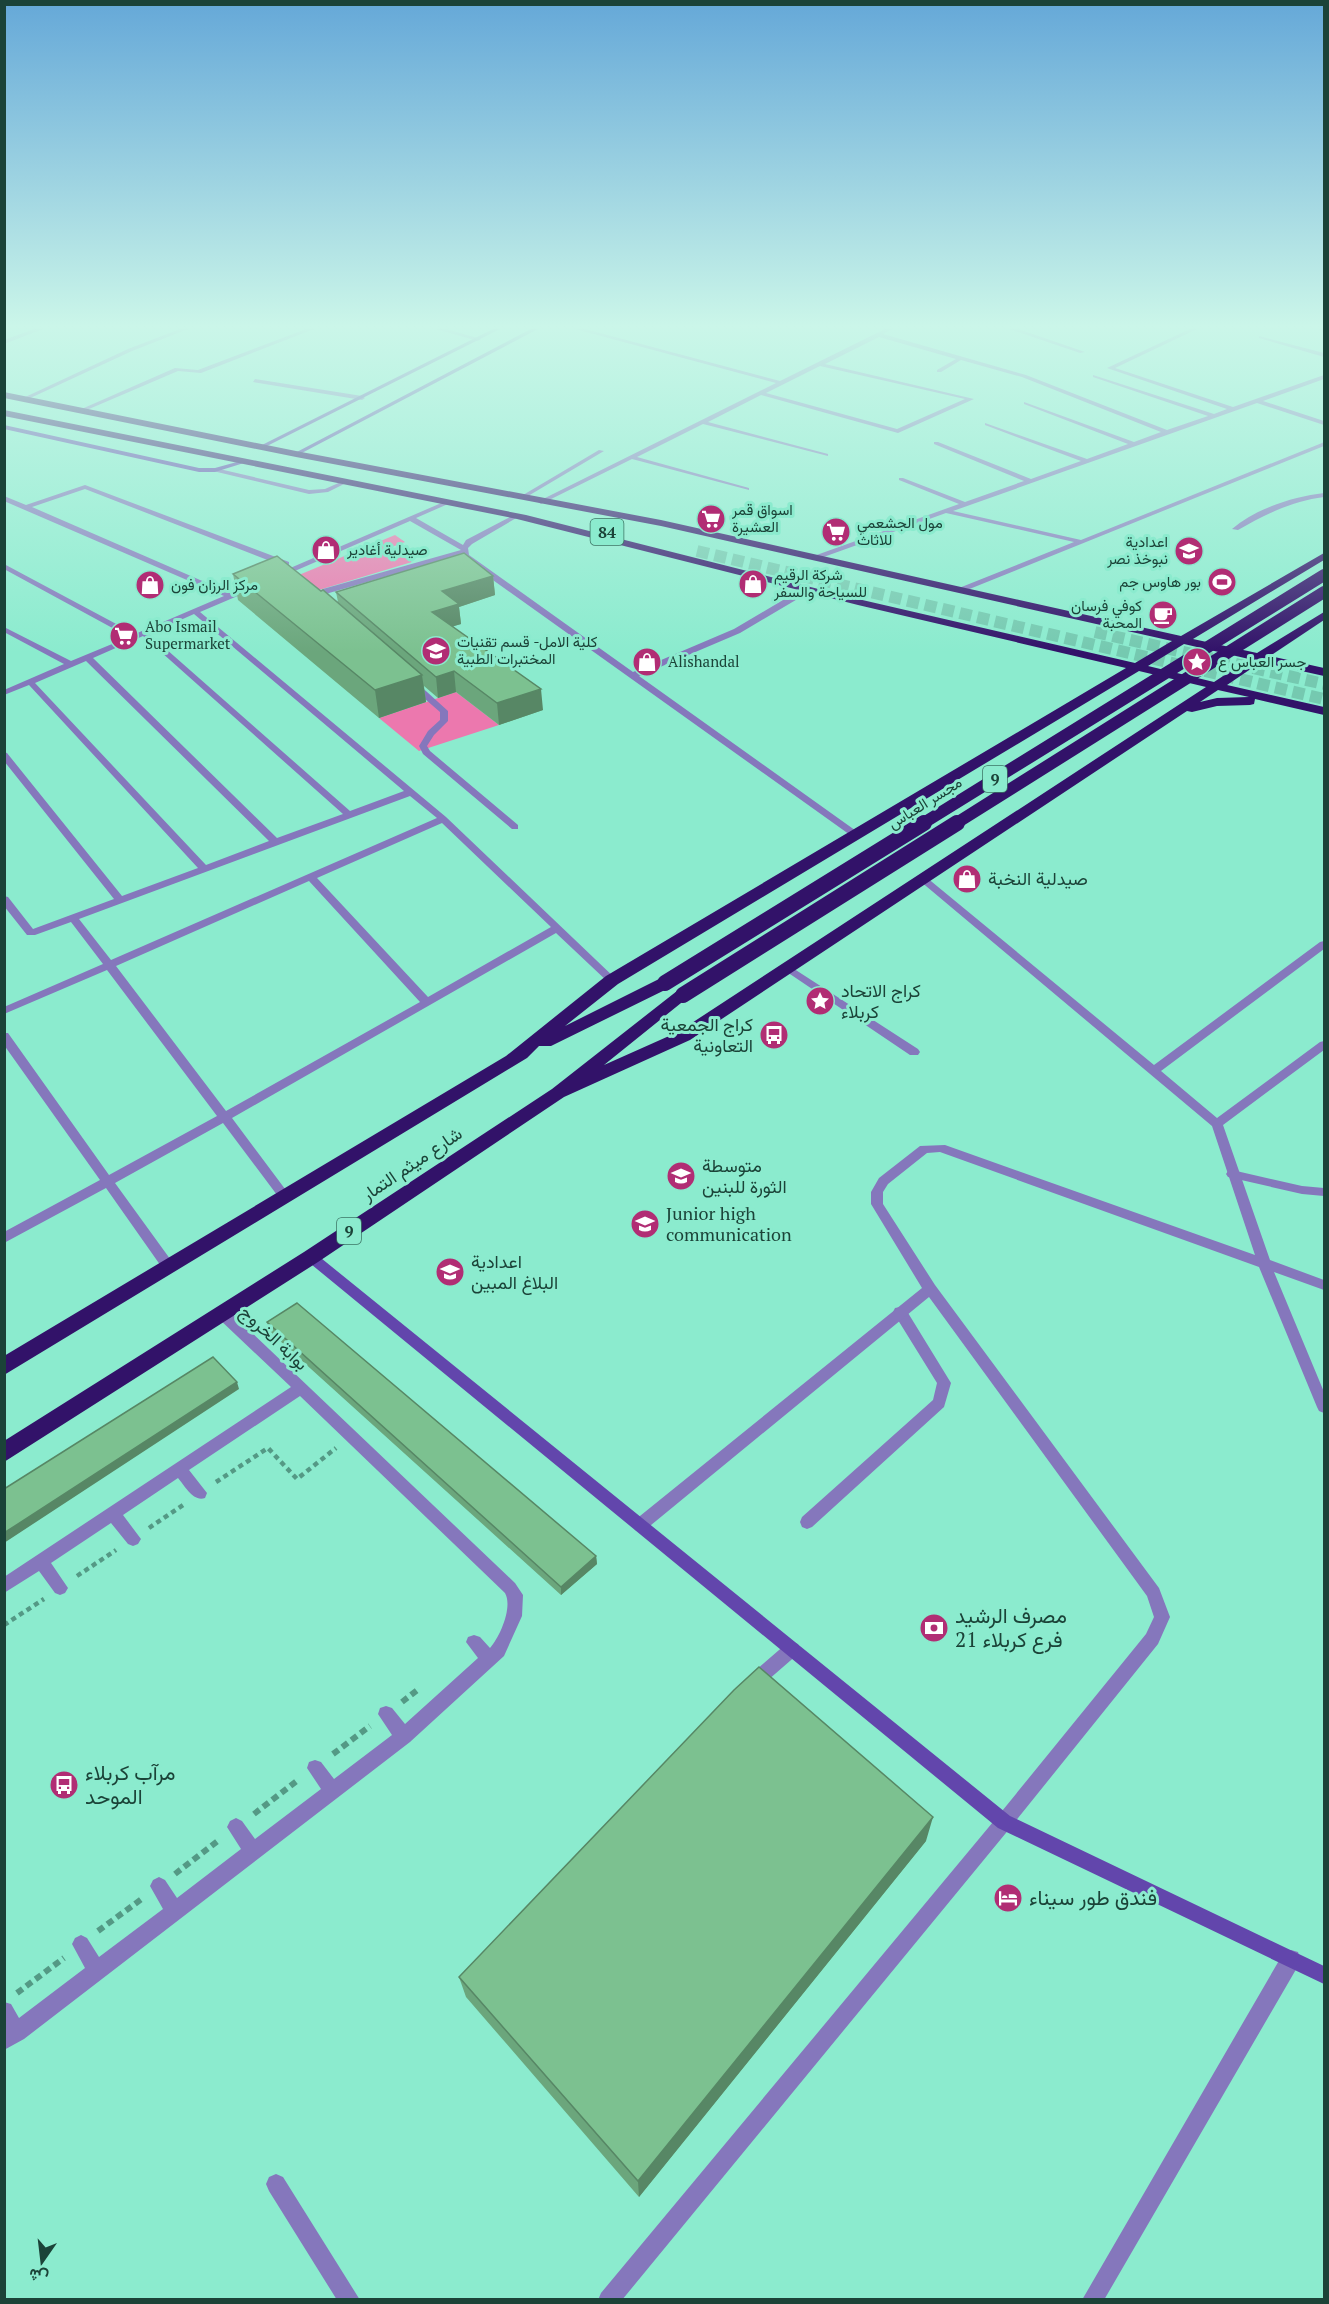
<svg xmlns="http://www.w3.org/2000/svg" width="1329" height="2304" font-family="'PT Serif',Vazirmatn,serif">
<style>
.green{fill:#ec78ae}
.lines{fill:none;stroke-linecap:round;stroke-linejoin:round}
.highway-tunnel{stroke:#75c9b0;stroke-width:12;stroke-dasharray:12 6;stroke-linecap:butt}
.path-far1{stroke:#549985;stroke-width:4.5;stroke-dasharray:5 4;stroke-linecap:butt}
.path{stroke:#549985;stroke-width:6;stroke-dasharray:7 4.5;stroke-linecap:butt}
.lane{fill:#8577bc;fill-rule:evenodd}
.street{fill:#8577bc;fill-rule:evenodd}
.secondary{fill:#6246ac;fill-rule:evenodd}
.highway{fill:#321269;fill-rule:evenodd}
.highway-bridge-far1{stroke:#321269;stroke-width:12}
.highway-bridge{stroke:#321269;stroke-width:16}
.wall{fill:#6ba67c}
.shaded-wall{fill:#578765}
.building{fill:#7cc190;stroke:#578765;stroke-width:1.5}
.labels{text-anchor:middle;stroke-width:6;stroke-linejoin:round;paint-order:stroke}
.far-poi-label{font-size:15px;fill:#1b4338;stroke:#8bebce;text-anchor:start}
.far-street-label{font-size:15px;fill:#1b4338;stroke:#8bebce}
.shield{fill:#8bebce;stroke:#3d7565;stroke-width:1.5}
.shield-label{font-size:16px;font-weight:bold;fill:#1b4338}
.poi-label{font-size:18px;fill:#1b4338;stroke:#8bebce;text-anchor:start}
.street-label{font-size:18px;fill:#1b4338;stroke:#8bebce}
.near-poi-label{font-size:21px;fill:#1b4338;stroke:#8bebce;text-anchor:start}
</style>
<rect width="100%" height="100%" fill="#8bebce"/>
<!-- green -->
<path class="green" d="M395 535 405 542 389 548 412 562 299 596 282 582Z
M456 692 499 725 419 751 379 718Z"/>
<g class="lines">
<!-- highway-tunnel -->
<path class="highway-tunnel" d="M697 551 1324 699
M1095 632 1324 684"/>
<!-- path-far1 -->
<path class="path-far1" d="M216 1482 268 1448 297 1479 336 1448
M149 1528 183 1505
M77 1576 116 1550
M4 1625 44 1599"/>
<!-- path -->
<path class="path" d="M402 1702 420 1688
M333 1754 370 1726
M254 1814 298 1780
M175 1874 219 1840
M98 1931 143 1898
M17 1993 64 1958"/>
<!-- lane -->
<path class="lane" d="M599 450 604 451 523 499 518 498Z
M1324 493V497C1292 501 1266 514 1238 530L1232 529C1257 508 1292 497 1324 493Z
M788 965 918 1049 920 1052 918 1055H910L784 970 783 968 784 966Z
M1232 1170 1302 1186 1324 1188V1196L1302 1194 1228 1177 1226 1174 1228 1171Z
M900 1307 905 1308 951 1383 944 1407 812 1527 807 1529 802 1527 800 1522 802 1517 933 1400 937 1383 893 1312 895 1308Z
M222 1308 227 1309 515 1583 523 1595 522 1616 504 1656 410 1742 24 2039 4 2050V2002L11 2004 19 2018 85 1968 72 1944 75 1938 81 1935 87 1938 99 1957 163 1909 150 1886 153 1880 159 1877 165 1880 177 1898 241 1849 227 1827 230 1821 236 1818 242 1821 255 1839 321 1789 307 1768 309 1762 315 1760 321 1762 334 1779 392 1735 378 1714 380 1708 386 1706 392 1708 405 1724 478 1658 466 1642 468 1637 474 1635 480 1637 490 1648C500 1637 513 1607 505 1593L300 1396 189 1470 207 1493 205 1498C193 1502 185 1486 178 1478L123 1515 141 1539 138 1544 133 1546 128 1544 111 1523 51 1563 68 1588 65 1593 60 1595 55 1593 39 1571 4 1593V1577L291 1387 217 1317 215 1313 217 1309Z
M792 1642 798 1644 800 1649 798 1654 760 1687 754 1690 748 1687 746 1682 748 1677 786 1644Z
M276 2174 283 2177 360 2300H337L269 2191 266 2184 269 2177Z"/>
<!-- street -->
<path class="street" d="M34 329H43L4 344V340Z
M180 329H188L132 351 26 400 21 399 128 349Z
M306 329H314L201 373 178 371 82 412 77 411 175 368 198 370Z
M436 329H446L481 339 478 341Z
M575 329H585L780 381 885 329H892L883 334 1026 375 1167 430 1208 416 1093 377V375L1214 414 1227 409 1107 368 1190 329H1197L1115 368 1233 407 1324 375V379L1263 401 1324 421V425L1257 403 953 511 1081 540 1322 443 1324 442V446L962 592 958 590 959 588 1074 542 946 513 818 559 811 557 959 504 899 480V478H903L965 502 1024 481 934 444V442H938L1031 479 1081 461 985 425V423L1087 459 1128 444 1024 404V402L1134 442 1161 432 1022 377 961 360 941 372H937V370L956 359 879 337 825 364 974 399 898 433 761 395 708 422 828 454V456L703 424 637 457 749 488V490L632 459 541 504 538 502 539 501 776 383ZM820 366 965 399 897 429 766 393Z
M1009 329H1018L1085 352 1080 353Z
M1319 329H1324V332L1319 330Z
M1259 336 1324 353V357L1259 338Z
M255 379 362 396 365 398 362 400 253 382Z
M215 468 309 490 325 489 343 481 346 483 328 492 309 494 213 471 212 470Z
M85 485 289 562V566H283L85 489 32 507 230 593 248 585H254V589L200 612 446 817 617 980 612 983 608 982 556 933 232 1118 288 1193 290 1196 288 1199H280L223 1123 115 1183 173 1263 174 1266 173 1269H163L106 1188 4 1243V1232L100 1180 4 1045V1033H8L109 1175 217 1116 107 970 4 1014V1007L103 964 71 922 35 935H27L4 906V896L8 897 33 929 114 899 4 761V752L7 753 122 896 198 868 29 685 4 695V690L64 664 4 632V627L71 661 129 637 4 569V564L135 634 224 596 4 501V496L26 505ZM194 614 404 791 350 811 149 634ZM143 636 343 814 277 838 93 658ZM86 661 269 841 206 865 35 683ZM410 796 437 818 111 960 79 919ZM442 823 551 927 428 997 317 878ZM309 881 420 1002 226 1111 116 966Z
M446 501 448 502V504L416 518 463 545 466 540 514 515H518V517L472 544 468 548 469 555 633 672 734 629 805 587H811V591L740 633 639 676 859 833V837H853L462 558 461 555 329 593 323 597 322 604H316L315 596 323 589 461 550 410 521 281 577 274 575Z
M410 682H416L448 711V721L434 735 427 746 430 751 518 825V829H512L423 754 419 746 428 731 440 720V712L410 686Z
M923 876 926 877 1154 1065 1320 942 1324 941V949L1161 1071 1217 1118 1320 1042 1324 1041V1050L1223 1125 1270 1260 1324 1280V1290L1274 1272 1324 1392V1413L1319 1411 1317 1407 1259 1267 940 1152 927 1153 888 1184 883 1192V1204L935 1285 1159 1588 1170 1617 1158 1644 1010 1828 622 2300H598L601 2293 998 1816 1146 1634 1154 1617 1147 1596 929 1297 645 1530 640 1532 635 1530 633 1525 635 1520 922 1288 871 1204V1192L879 1178 920 1146 945 1145 1255 1255 1212 1126 920 881V877Z
M1291 1950 1298 1952 1300 1959 1298 1966 1104 2300H1082L1284 1952Z"/>
<!-- secondary -->
<path class="secondary" d="M493 329H500L263 448 258 447Z
M531 329H538L298 455 293 454Z
M4 425 199 468H215L244 460 247 462 215 472H199L4 429Z
M311 1252 316 1254 1010 1816 1324 1966V1984L998 1828 306 1260 305 1257 306 1254Z"/>
<!-- highway -->
<path class="highway" d="M4 392 296 451 661 520 1181 636 1324 553V560L1193 639 1257 653 1324 612V620L1270 656 1324 668V676L1261 662 1227 685 1324 707V715L1255 699 1254 704 1250 705 1217 706 1192 712 1187 711 690 1040 564 1097 318 1262 4 1462V1441L304 1252 552 1089 677 991H689L691 995 604 1065 678 1032 1206 687 1139 671 618 984 565 1026 659 979H671L673 983 671 987 551 1046H539L527 1058 4 1375V1356L506 1056 606 976 1126 668 858 605 517 519 4 416V410L526 515 858 599 1135 663 1172 641 661 526 296 457 4 398ZM1184 644 1249 659 1214 682 1148 666ZM1218 690 1249 697 1217 698 1200 702Z"/>
<!-- highway-bridge-far1 -->
<path class="highway-bridge-far1" d="M922 824 1324 575
M955 824 1324 592"/>
<!-- highway-bridge -->
<path class="highway-bridge" d="M665 983 924 823
M683 995 957 823"/>
</g>
<!-- wall -->
<path class="wall" d="M233 574 321 591 338 602 336 592 493 576 495 595 459 607 461 624 453 626 543 710 499 725 456 692 438 698 424 686 426 702 379 718 238 600Z
M267 1322 596 1556 597 1564 561 1595 269 1331Z
M926 1841 639 2197 466 1997 459 1977Z"/>
<!-- shaded-wall -->
<path class="shaded-wall" d="M493 576 495 595 459 607 461 624 435 632 432 612 442 591Z
M454 671 456 692 438 698 436 677Z
M422 675 426 702 379 718 375 690Z
M541 689 543 710 499 725 497 703Z
M237 1382 239 1389 4 1543V1533Z
M596 1556 597 1564 561 1595V1587Z
M933 1817 926 1841 639 2197 638 2181Z"/>
<!-- building -->
<path class="building" d="M464 553 493 576 442 591 459 604 432 612 541 689 497 703 454 671 436 677 336 592Z
M277 556 321 591 323 590 422 675 375 690 233 574Z
M297 1303 596 1556 561 1587 267 1322Z
M213 1357 237 1382 4 1533V1489Z
M759 1667 933 1817 638 2181 459 1977 734 1690Z"/>
<!-- sky -->
<linearGradient id="sky" x2="0" y2="1"><stop stop-color="#65a8d8"/><stop offset="0.5" stop-color="#cbf6e9"/><stop offset="1" stop-color="#cbf6e9" stop-opacity="0"/></linearGradient>
<rect width="1329" height="652" fill="url(#sky)"/>
<!-- icons -->
<defs>
<g id="supermarket-disc" transform="scale(1.5)"><circle r="9.5" fill="#b12d74" stroke="#8bebce"/><path d="M-6-5.5h2.5l.6 2H6L4.5 2H-2.5L-4.4-4H-6ZM-1.5 3.2a1.3 1.3 0 1 0 .1 0ZM3 3.2a1.3 1.3 0 1 0 .1 0Z" fill="#fff"/></g>
<g id="shop-disc" transform="scale(1.5)"><circle r="9.5" fill="#b12d74" stroke="#8bebce"/><path d="M-5-2.5h2.3a2.7 3.5 0 0 1 5.4 0H5L5.5 6h-11ZM-1.5-2.5h3a1.5 2.3 0 0 0-3 0Z" fill="#fff"/></g>
<g id="school-disc" transform="scale(1.5)"><circle r="9.5" fill="#b12d74" stroke="#8bebce"/><path d="M0-5L7-2L0 1L-7-2ZM-4 1L0 2.5L4 1V4Q0 6-4 4Z" fill="#fff"/></g>
<g id="stadium-disc" transform="scale(1.5)"><circle r="9.5" fill="#b12d74" stroke="#8bebce"/><path d="M0-5a6.5 5 0 1 0 0 10a6.5 5 0 1 0 0-10ZM-3.5-1.8h7v3.6h-7Z" fill="#fff"/></g>
<g id="cafe-disc" transform="scale(1.5)"><circle r="9.5" fill="#b12d74" stroke="#8bebce"/><path d="M-5.5-4.5H6V0H3Q3 3.5 0 3.5H-2.5Q-5.5 3.5-5.5 0ZM3-3.2v2h1.7v-2ZM-6 4.5H4V6H-6Z" fill="#fff"/></g>
<g id="university-disc" transform="scale(1.5)"><circle r="9.5" fill="#b12d74" stroke="#8bebce"/><path d="M0-5L7-2L0 1L-7-2ZM-4 1L0 2.5L4 1V4Q0 6-4 4Z" fill="#fff"/></g>
<g id="sight-disc" transform="scale(1.5)"><circle r="9.5" fill="#b12d74" stroke="#8bebce"/><path d="M0-6L1.8-2.2L6-1.7L2.9 1.2L3.7 5.4L0 3.3L-3.7 5.4L-2.9 1.2L-6-1.7L-1.8-2.2Z" fill="#fff"/></g>
<g id="bus-disc" transform="scale(1.5)"><circle r="9.5" fill="#b12d74" stroke="#8bebce"/><path d="M-5-6H5V4H4V6H2V4H-2V6H-4V4H-5ZM-3.5-4V0h7V-4ZM-3.5 1.2v1.5H-2V1.2ZM2 1.2v1.5H3.5V1.2Z" fill="#fff"/></g>
<g id="bank-disc" transform="scale(1.5)"><circle r="9.5" fill="#b12d74" stroke="#8bebce"/><path d="M-6-4H6V4H-6ZM0-2.3a2.3 2.3 0 1 0 0 4.6a2.3 2.3 0 1 0 0-4.6Z" fill="#fff"/></g>
<g id="hotel-disc" transform="scale(1.5)"><circle r="9.5" fill="#b12d74" stroke="#8bebce"/><path d="M-6-4.5h1.5V1H6V5H4.5V3h-9V5H-6ZM-4 0a1.8 1.8 0 1 1 3.6 0ZM.5 0V-2.5h3Q6-2.5 6 0Z" fill="#fff"/></g>
</defs>
<g fill-rule="evenodd">
<use href="#supermarket-disc" x="711" y="519"/>
<use href="#supermarket-disc" x="836" y="532"/>
<use href="#shop-disc" x="326" y="550"/>
<use href="#school-disc" x="1189" y="551"/>
<use href="#stadium-disc" x="1222" y="582"/>
<use href="#shop-disc" x="753" y="584"/>
<use href="#shop-disc" x="150" y="585"/>
<use href="#cafe-disc" x="1163" y="615"/>
<use href="#supermarket-disc" x="124" y="636"/>
<use href="#university-disc" x="436" y="651"/>
<use href="#shop-disc" x="647" y="662"/>
<use href="#sight-disc" x="1197" y="662"/>
<use href="#shop-disc" x="967" y="879"/>
<use href="#sight-disc" x="820" y="1001"/>
<use href="#bus-disc" x="774" y="1035"/>
<use href="#school-disc" x="681" y="1176"/>
<use href="#school-disc" x="645" y="1224"/>
<use href="#school-disc" x="450" y="1272"/>
<use href="#bank-disc" x="934" y="1628"/>
<use href="#bus-disc" x="64" y="1785"/>
<use href="#hotel-disc" x="1008" y="1898"/>
</g>
<g class="labels">
<!-- far-poi labels -->
<g class="far-poi-label">
<text x="732" y="515">اسواق قمر<tspan x="732" dy="17">العشيرة</tspan></text>
<text x="857" y="528">مول الجشعمي<tspan x="857" dy="17">للاثاث</tspan></text>
<text x="1168" y="547" text-anchor="end">اعدادية<tspan x="1168" dy="17">نبوخذ نصر</tspan></text>
<text x="347" y="555">صيدلية أغادير</text>
<text x="774" y="580">شركة الرقيم<tspan x="774" dy="17">للسياحة والسفر</tspan></text>
<text x="1201" y="587" text-anchor="end">بور هاوس جم</text>
<text x="171" y="590">مركز الرزان فون</text>
<text x="1142" y="611" text-anchor="end">كوفي فرسان<tspan x="1142" dy="17">المحبة</tspan></text>
<text x="145" y="632">Abo Ismail<tspan x="145" dy="17">Supermarket</tspan></text>
<text x="457" y="647">كلية الامل- قسم تقنيات<tspan x="457" dy="17">المختبرات الطبية</tspan></text>
<text x="668" y="667">Alishandal</text>
<text x="1218" y="667">جسر العباس ع</text>
</g>
<!-- far-street labels -->
<g class="far-street-label">
<text transform="translate(925 803) rotate(-32)" y="5">مجسر العباس</text>
</g>
<!-- shield labels -->
<g class="shield">
<rect x="590.5" y="519" width="33" height="26" rx="4.5"/>
<rect x="983" y="766" width="24" height="26" rx="4.5"/>
<rect x="337" y="1218" width="24" height="26" rx="4.5"/>
</g>
<g class="shield-label">
<text x="607" y="538">84</text>
<text x="995" y="785">9</text>
<text x="349" y="1237">9</text>
</g>
<!-- poi labels -->
<g class="poi-label">
<text x="988" y="885">صيدلية النخبة</text>
<text x="841" y="997">كراج الاتحاد<tspan x="841" dy="21">كربلاء</tspan></text>
<text x="753" y="1031" text-anchor="end">كراج الجمعية<tspan x="753" dy="21">التعاونية</tspan></text>
<text x="702" y="1172">متوسطة<tspan x="702" dy="21">الثورة للبنين</tspan></text>
<text x="666" y="1220">Junior high<tspan x="666" dy="21">communication</tspan></text>
<text x="471" y="1268">اعدادية<tspan x="471" dy="21">البلاغ المبين</tspan></text>
</g>
<!-- street labels -->
<g class="street-label">
<text transform="translate(412 1164) rotate(-34)" y="6">شارع ميثم التمار</text>
<text transform="translate(274 1338) rotate(43)" y="6">بوابة الخروج</text>
</g>
<!-- near-poi labels -->
<g class="near-poi-label">
<text x="955" y="1623">مصرف الرشيد<tspan x="955" dy="24">فرع كربلاء 21</tspan></text>
<text x="85" y="1780">مرآب كربلاء<tspan x="85" dy="24">الموحد</tspan></text>
<text x="1029" y="1905">فندق طور سيناء</text>
</g>
</g>
<!-- border -->
<rect width="1329" height="2304" fill="none" stroke="#1b4338" stroke-width="12"/>
<!-- north arrow -->
<g transform="translate(42 2262) rotate(194)" stroke="#8bebce" stroke-width="4.5" paint-order="stroke">
<path d="M0-4.5L10 22L0 15L-10 22Z" fill="#1b4338"/>
<text y="-9" font-size="16" font-weight="bold" text-anchor="middle" fill="#1b4338">ش</text>
</g>
</svg>
